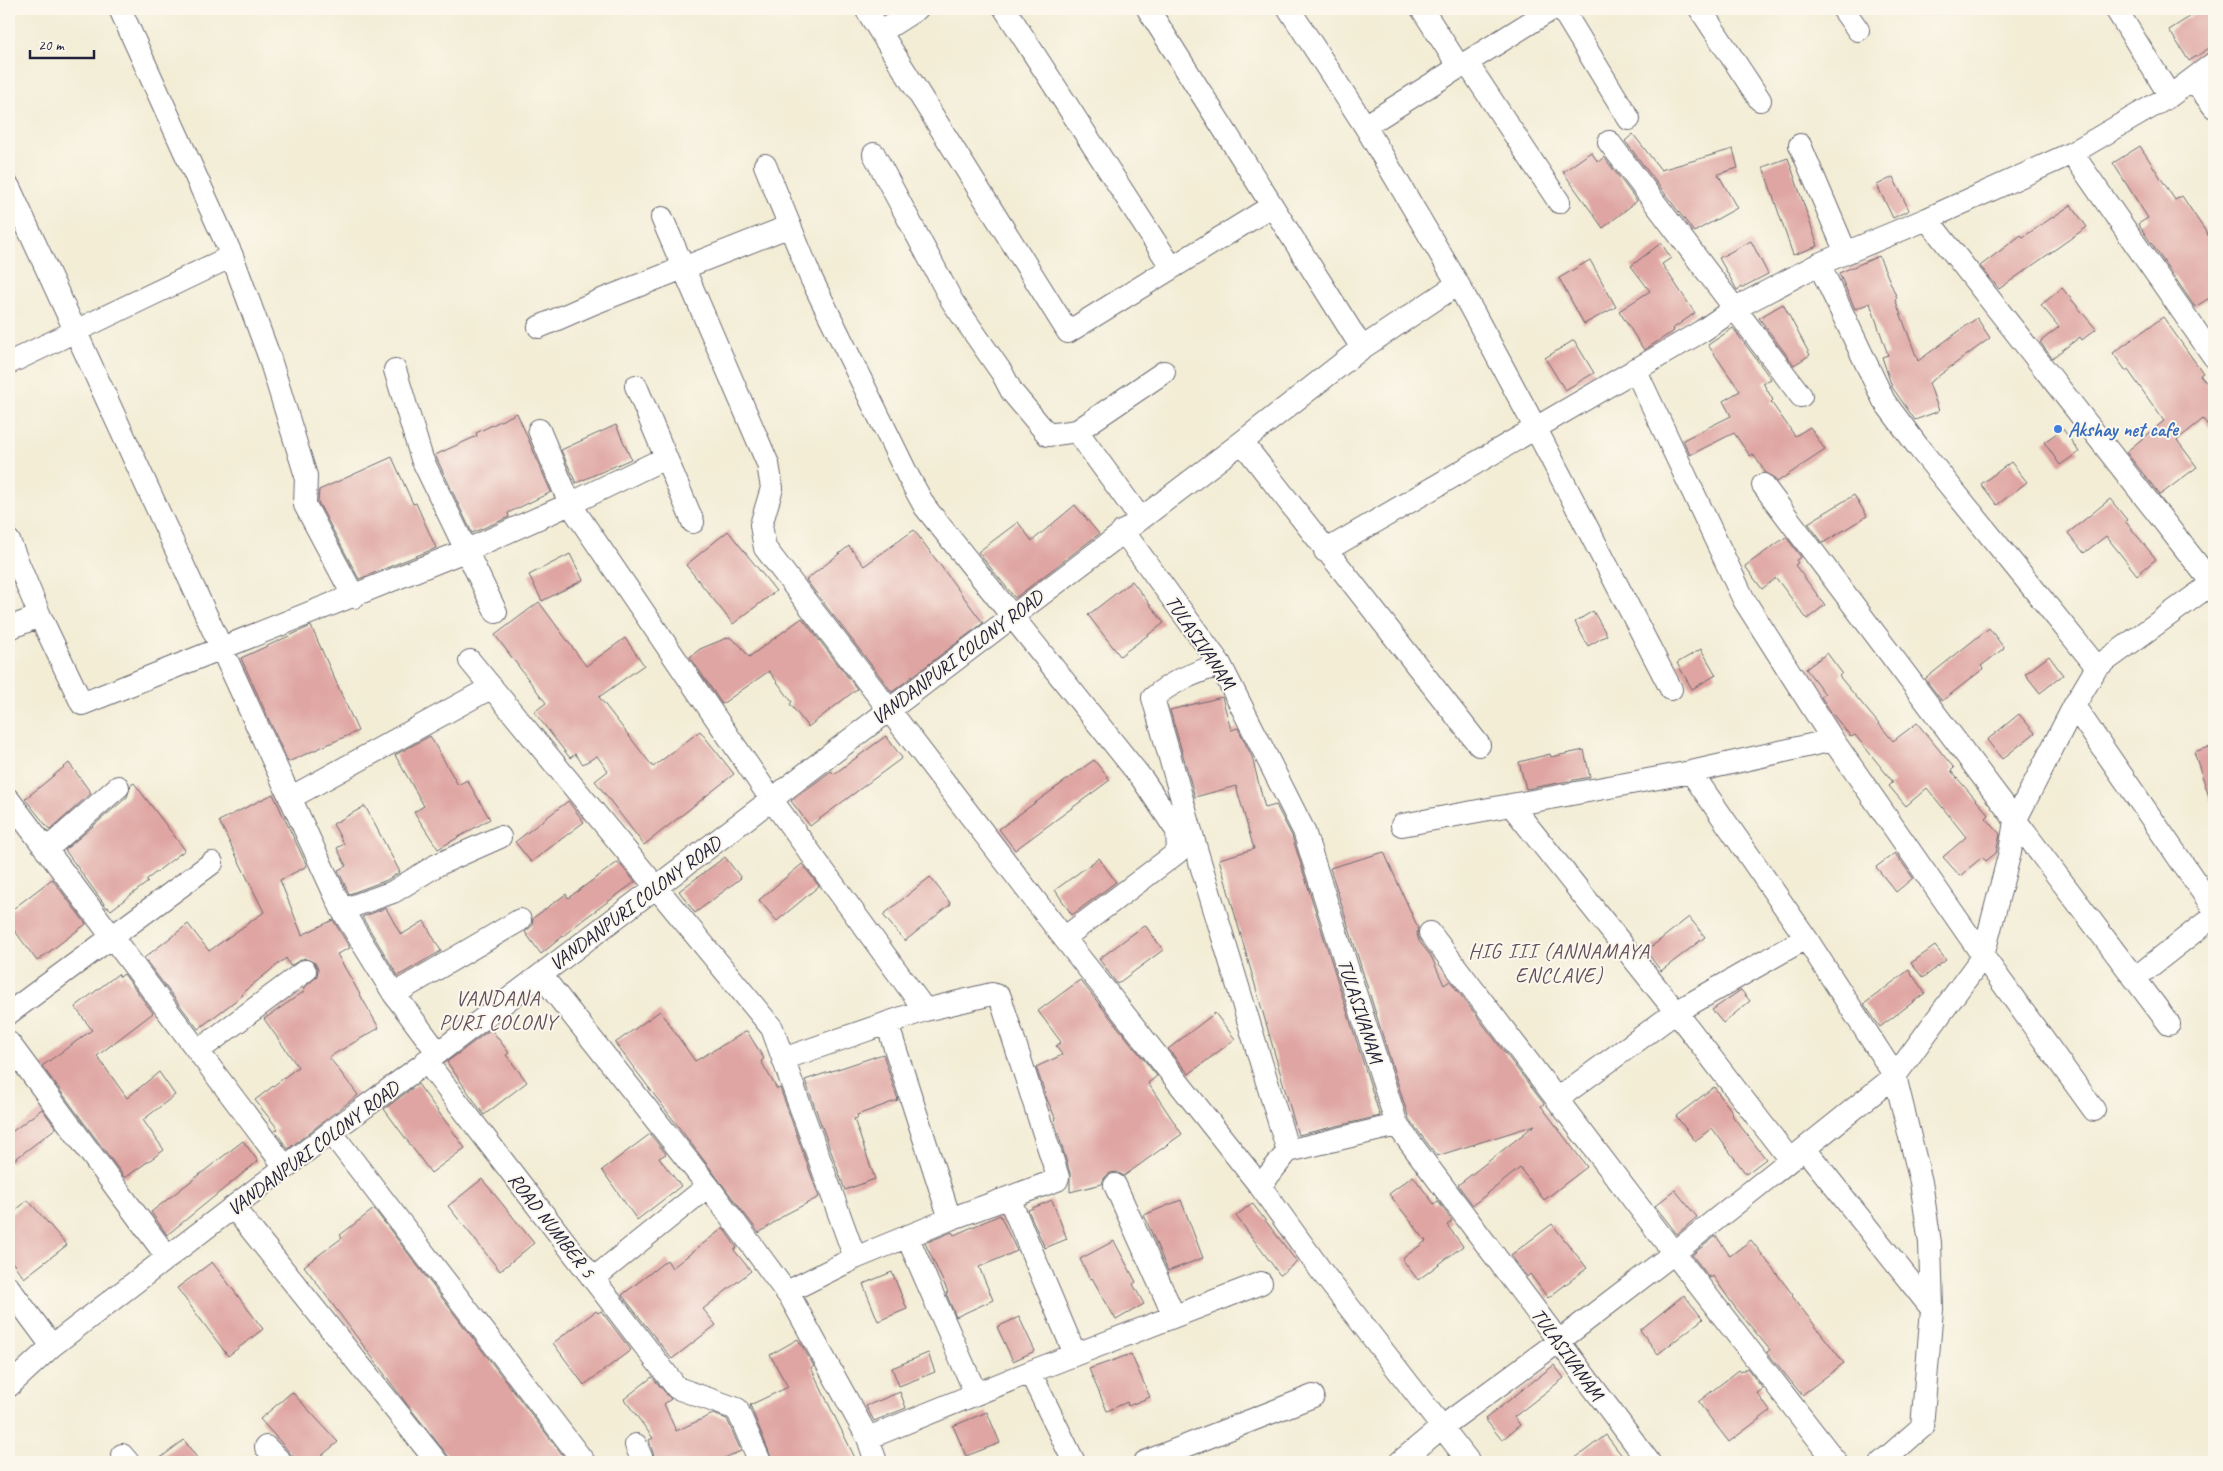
<svg xmlns="http://www.w3.org/2000/svg" width="2223" height="1471" font-family="Caveat,sans-serif">
<style>
.building{fill:#dfa5a2}
.lines{fill:none;stroke-linecap:round;stroke-linejoin:round}
.minor-casing{stroke:#6b6971;stroke-width:24}
.minor{stroke:#fff;stroke-width:22}
.shop-dot{fill:#3f7fe0;stroke:#fbf7ec;stroke-width:2}
.labels{text-anchor:middle;stroke-width:4;stroke-linejoin:round;paint-order:stroke}
.shop-label{font-size:20px;font-weight:bold;fill:#366cbe;stroke:#fbf7ec;text-anchor:start}
.street-label{font-size:20px;fill:#22223b;stroke:#fbf7ec}
.neighbourhood-label{font-size:21px;letter-spacing:1px;fill:#64505f;stroke:#fbf7ec}
</style>
<rect width="100%" height="100%" fill="#fbf7ec"/>
<filter id="ink" filterUnits="userSpaceOnUse"><feTurbulence type="fractalNoise" baseFrequency=".02" numOctaves="2"/><feDisplacementMap in="SourceGraphic" scale="10" xChannelSelector="R" yChannelSelector="G"/><feConvolveMatrix kernelMatrix="1 2 1 2 8 2 1 2 1" color-interpolation-filters="sRGB"/></filter>
<filter id="wash" filterUnits="userSpaceOnUse"><feTurbulence type="fractalNoise" baseFrequency=".0096" numOctaves="4" result="noise"/><feDisplacementMap in="SourceGraphic" scale="20" xChannelSelector="R" yChannelSelector="G"/><feGaussianBlur stdDeviation="1.12" result="paint"/><feColorMatrix in="noise" values="0 0 0 0 0 0 0 0 0 0 0 0 0 0 0 0 0 1.4 0 .05"/><feComposite in="paint" operator="in"/></filter>
<g filter="url(#wash)">
<rect width="100%" height="100%" fill="#f3edd6"/>
<g id="blocks">
<!-- building -->
<path class="building" d="M2202 9H2211L2214 14V45L2189 61 2169 30Z
M1633 134 1661 170 1733 149 1738 168 1718 174 1737 208 1694 232 1625 141Z
M2140 146 2175 200 2182 196 2214 244V295L2195 307 2138 224 2148 218 2113 163Z
M1591 152 1598 162 1604 157 1637 201 1603 228 1563 172Z
M1788 158 1818 246 1793 255 1763 167Z
M1893 177 1909 210 1893 218 1877 185Z
M2071 205 2087 227 1999 289 1980 266 2021 235 2023 237Z
M1751 241 1768 274 1737 290 1719 258Z
M1661 243 1671 258 1662 264 1695 313 1672 329 1674 331 1644 350 1619 311 1650 291 1631 266Z
M1879 256 1897 298 1895 299 1918 361 1977 318 1990 338 1929 383 1939 411 1915 420 1892 387 1882 357 1888 355 1870 303 1855 309 1839 273Z
M1590 260 1616 307 1584 324 1559 278Z
M2062 288 2096 329 2082 340 2080 337 2052 358 2040 342 2059 327 2041 305Z
M1783 304 1810 355 1794 365 1759 318Z
M2163 317 2203 373 2200 375 2214 392V433L2203 419 2177 440 2197 467 2160 495 2126 452 2164 421 2128 370 2126 371 2113 353Z
M1733 328 1771 379 1763 383 1773 400 1771 402 1795 436 1810 427 1825 450 1777 482 1773 477 1765 472 1753 454 1750 456 1734 433 1690 455 1683 440 1731 416 1723 401 1740 391 1708 345Z
M1574 340 1594 373 1565 390 1545 358Z
M517 413 551 492 508 513 509 517 472 533 435 455 477 436 476 433Z
M616 425 631 459 576 483 561 450Z
M2063 429 2079 452 2060 465 2044 442Z
M392 457 413 504 416 503 436 548 359 579 318 502 319 490Z
M2011 462 2027 482 1997 505 1981 484Z
M1854 495 1867 516 1823 543 1808 523Z
M2110 499 2127 520 2125 521 2156 559 2137 575 2106 536 2084 553 2068 533Z
M1075 505 1099 534 1015 598 978 552 1018 522 1032 541Z
M914 530 983 623 892 692 806 580 849 546 864 566Z
M728 531 776 591 733 624 686 565Z
M1786 537 1801 557 1796 560 1798 563 1795 565 1825 605 1807 619 1776 578 1762 589 1745 566Z
M570 554 583 580 542 601 529 575Z
M1132 581 1164 623 1120 656 1088 615Z
M539 602 586 666 625 638 644 665 599 697 653 767 700 731 734 774 644 845 595 781 608 771 597 756 583 764 575 754 570 758 534 712 546 703 495 635Z
M1593 611 1607 635 1588 646 1575 622Z
M802 618 857 689 808 727 790 704 792 702 769 671 722 704 690 657 700 649 729 637 740 645 749 657Z
M311 626 358 731 288 762 241 658Z
M1989 628 2004 648 1981 666 1983 669 1942 701 1925 679Z
M1701 649 1716 675 1692 689 1677 663Z
M1827 653 1842 673 1839 676 1893 741 1917 723 1954 768 1951 771 1989 815 1986 818 2000 834 1996 853 1986 861 1982 857 1960 876 1943 857 1966 837 1927 788 1906 806 1889 786 1893 782 1855 735 1851 737 1831 712 1821 697 1825 694 1806 669Z
M2049 656 2063 675 2040 693 2025 674Z
M1222 697 1231 730 1238 728 1252 757 1265 808 1276 805 1292 836 1380 1116 1298 1135 1219 859 1254 849 1236 786 1195 797 1170 710Z
M2019 714 2035 733 2002 759 1987 740Z
M430 736 458 785 467 780 490 819 438 849 414 812 424 806 395 755Z
M886 736 902 758 810 826 791 801 831 771 834 774Z
M2214 745V802H2211L2194 752Z
M1584 750 1590 777 1526 789 1519 762 1550 754 1551 757Z
M1094 760 1110 780 1015 850 999 829Z
M69 763 91 793 50 830 25 799Z
M134 783 185 850 146 880 148 882 111 910 108 907 107 908 65 850 127 797 131 785Z
M273 794 307 866 280 880 302 935 333 920 350 948 337 954 379 1028 329 1057 358 1095 288 1149 275 1131 278 1129 255 1100 298 1067 264 1019 305 991 303 989 317 976 318 969 315 963 304 958 290 966 286 958 242 993 243 995 198 1029 144 958 188 924 209 951 264 912 219 821Z
M568 801 584 822 531 862 515 842Z
M365 806 400 872 387 880 349 894 338 870 346 866 337 848 344 844 333 824Z
M1384 852 1418 928 1417 934 1419 941 1431 956 1444 985 1450 981 1544 1104 1541 1106 1587 1167 1544 1200 1520 1168 1473 1205 1458 1185 1535 1125 1437 1156 1409 1119 1330 868Z
M1895 853 1913 878 1896 892 1876 867Z
M725 857 741 878 695 913 679 891Z
M1099 858 1116 882 1072 915 1055 890Z
M618 862 635 882 584 919 541 954 525 932 532 926 533 918 566 894 568 898Z
M802 864 819 886 777 921 759 900Z
M930 877 951 904 905 941 883 915Z
M52 879 86 924 37 961 9 923V912Z
M386 908 401 935 424 921 441 951 398 976 362 917Z
M1689 917 1705 937 1661 971 1646 951Z
M1145 925 1163 950 1117 984 1099 959Z
M1935 946 1946 960 1923 978 1911 963Z
M1909 970 1925 993 1880 1027 1864 1004Z
M118 974 120 977 124 974 153 1013 97 1056 127 1098 159 1072 175 1095 143 1120 164 1150 125 1178 42 1066 92 1030 75 1007Z
M1080 980 1157 1076 1148 1083 1182 1134 1124 1176 1117 1172 1110 1173 1104 1178 1102 1184 1070 1192V1173L1054 1120H1056L1047 1099 1036 1067 1062 1055 1056 1046 1061 1042 1038 1011Z
M1741 990 1750 1001 1723 1023 1712 1010Z
M660 1011 695 1061 747 1031 764 1059 761 1061 777 1089 780 1088 819 1197 786 1214 759 1233 615 1043Z
M1215 1013 1235 1039 1189 1074 1168 1049Z
M491 1029 509 1053 506 1055 527 1082 484 1115 447 1062Z
M883 1054 898 1100 857 1115 858 1118 854 1119 875 1179 845 1190 805 1080Z
M418 1084 465 1148 431 1173 384 1109Z
M1714 1087 1733 1113 1731 1114 1766 1159 1746 1174 1712 1128 1695 1141 1676 1116Z
M42 1109 56 1128 9 1164V1134Z
M650 1134 666 1154 659 1158 681 1186 637 1220 602 1170Z
M243 1141 258 1161 167 1235 151 1212Z
M1413 1176 1434 1204 1438 1201 1452 1221 1447 1225 1463 1246 1418 1280 1402 1259 1426 1241 1389 1194Z
M482 1179 534 1243 500 1271 448 1206Z
M1675 1190 1697 1217 1677 1234 1655 1206Z
M28 1200 67 1245 24 1278 9 1258V1216Z
M1052 1200 1067 1239 1045 1248 1028 1210Z
M1181 1200 1203 1258 1168 1271 1144 1215Z
M1252 1203 1297 1262 1280 1275 1236 1216Z
M374 1209 501 1375 568 1462H453L406 1403 304 1266 342 1238 340 1235Z
M1000 1215 1017 1251 979 1267 993 1300 956 1317 946 1293 948 1292 925 1243 952 1232 954 1235Z
M1552 1224 1587 1268 1548 1298 1530 1274 1527 1277 1511 1255Z
M723 1228 737 1248 734 1250 751 1271 703 1309 716 1325 672 1359 622 1295 667 1260 672 1268Z
M1716 1236 1730 1256 1751 1240 1793 1295 1792 1296 1844 1363 1802 1395 1767 1352 1770 1350 1734 1306 1713 1276 1710 1278 1692 1255Z
M1114 1241 1136 1282 1133 1284 1144 1304 1116 1320 1092 1278 1090 1279 1080 1259Z
M212 1262 263 1329 228 1356 177 1288Z
M892 1272 907 1309 878 1321 863 1284Z
M1684 1295 1703 1319 1658 1354 1640 1330Z
M596 1311 598 1313 601 1311 631 1350 584 1385 553 1343Z
M1019 1317 1035 1351 1013 1361 997 1327Z
M798 1339 814 1366 811 1368 857 1462H773L750 1405 788 1387 770 1355Z
M928 1353 935 1372 899 1386 892 1368Z
M1131 1354 1150 1397 1128 1406 1127 1402 1107 1411 1089 1369Z
M1554 1365 1564 1378 1514 1417 1520 1425 1502 1440 1485 1419Z
M1747 1368 1763 1389 1757 1393 1770 1411 1729 1442 1698 1402 1739 1370 1741 1372Z
M652 1377 671 1399 664 1404 676 1431 713 1414 727 1419 741 1451 715 1462H656L649 1440 653 1438 624 1399Z
M292 1392 338 1442 314 1462H298L260 1419Z
M900 1392 906 1408 874 1421 866 1406Z
M987 1412 1000 1443 966 1456 953 1426Z
M1606 1435 1627 1462H1570Z
M184 1440 200 1462H155Z"/>
</g>
</g>
<g filter="url(#ink)">
<use href="#blocks" fill-opacity="0" stroke="#6b6971" stroke-width="1"/>
<g class="lines">
<!-- minor casing -->
<g class="minor-casing">
<path id="minor" d="M866 9 1068 332 1272 206
M1005 9 1172 268
M1148 9 1362 348
M1422 9 1460 68
M1562 9 1629 119
M1700 9 1760 100
M1843 9 1858 30
M2116 9 2170 96
M881 32 917 9
M1467 63 1559 202
M2193 79 2214 107
M1365 126 1552 9
M1609 142 1801 396
M1800 145 1846 253
M2072 153 2214 357
M874 154 952 301 1002 373 1012 392 1048 435 1077 431 1164 372
M765 165 811 278 908 476 925 507 1143 780 1177 831 1178 852 1064 938
M9 187 342 910 394 994 438 1053
M662 218 768 464 772 488 761 525 765 548 1064 938 1260 1186 1322 1272 1469 1462
M1927 219 2212 583 2214 590
M232 256 269 356 306 476 305 505 354 597
M1819 264 1884 401 1919 448 2097 667
M1458 284 1535 427 1671 689
M539 327 594 303 790 226
M9 363 232 256 120 9
M1635 369 1744 600 1833 740 1983 956 2094 1110
M395 370 422 459 496 612
M636 386 693 522
M539 430 570 504 771 799 925 1010
M1077 431 1140 518
M1242 442 1479 745
M1763 485 2169 1024
M1123 531 1220 664 1304 831 1397 1125 1649 1462
M9 541 40 616 82 704 467 550 570 504 665 458
M1325 551 1702 331 1734 309 1819 264 1927 219 2072 153 2170 96 2214 63
M9 628 40 616
M470 661 772 1028 855 1258 787 1292
M1220 664C1196 673 1173 680 1153 698L1197 852 1288 1151
M2074 706 2214 909
M1691 772 1806 938 1895 1076 1921 1182 1930 1243 1932 1309 1922 1427 1882 1462
M290 798 492 687
M9 800 286 1168
M1511 805 1676 1012 1790 1160
M1402 825 1691 772 1833 740
M46 850 118 787
M342 910 393 892 437 865 500 837
M1430 933 1674 1253 1836 1462
M541 975 708 1186 792 1300 868 1438 876 1462
M2135 978 2214 916
M394 994 520 920
M9 1013 212 863
M887 1023 950 1219
M9 1043 168 1258
M198 1051 305 971
M783 1059 925 1010 992 994 1000 997 1058 1177 1057 1180 950 1219 855 1258
M426 1061 677 1388 737 1409 760 1462
M1557 1099 1676 1012 1806 938
M331 1132 584 1462
M1805 1149 1932 1309
M1115 1185 1174 1316
M1260 1186 1288 1151 1397 1125
M1009 1198 1075 1354
M234 1208 437 1462
M907 1236 976 1394
M593 1279 708 1186
M9 1288 52 1346
M1030 1372 1074 1462
M9 1386 52 1346 331 1132 422 1065 1242 442 1362 348 1458 284 1365 126 1289 9
M868 1438 1030 1372 1261 1283
M636 1445 643 1462
M266 1447 281 1462
M122 1455 128 1462
M1145 1462 1313 1396
M1400 1462 1442 1427 1559 1341 1674 1253 1895 1076 1983 956 2010 852 2015 821 2074 706 2097 667 2214 582"/>
</g>
<!-- minor -->
<use href="#minor" class="minor"/>
</g>
</g>
<!-- markers -->
<circle class="shop-dot" cx="2058" cy="429" r="5"/>
<g class="labels">
<!-- shop labels -->
<g class="shop-label">
<text x="2068" y="436">Akshay net cafe</text>
</g>
<!-- street labels -->
<g class="street-label">
<text transform="translate(1201 642) rotate(56)" y="7">TULASIVANAM</text>
<text transform="translate(957 657) rotate(-37)" y="7">VANDANPURI COLONY ROAD</text>
<text transform="translate(635 903) rotate(-37)" y="7">VANDANPURI COLONY ROAD</text>
<text transform="translate(1361 1011) rotate(72)" y="7">TULASIVANAM</text>
<text transform="translate(313 1148) rotate(-37)" y="7">VANDANPURI COLONY ROAD</text>
<text transform="translate(552 1225) rotate(52)" y="7">ROAD NUMBER 5</text>
<text transform="translate(1568 1354) rotate(54)" y="7">TULASIVANAM</text>
</g>
<!-- neighbourhood labels -->
<g class="neighbourhood-label">
<text x="1559" y="958">HIG III (ANNAMAYA<tspan x="1559" dy="24">ENCLAVE)</tspan></text>
<text x="498" y="1005">VANDANA<tspan x="498" dy="24">PURI COLONY</tspan></text>
</g>
</g>
<!-- margin -->
<rect width="2223" height="1471" fill="none" stroke="#fbf7ec" stroke-width="30"/>
<!-- scale -->
<path d="M30 50v8h64v-8" fill="none" stroke="#22223b" stroke-width="2.5"/>
<text x="38" y="50" font-size="15" fill="#22223b" stroke="#fbf7ec" stroke-width="4" paint-order="stroke">20 m</text>
</svg>
